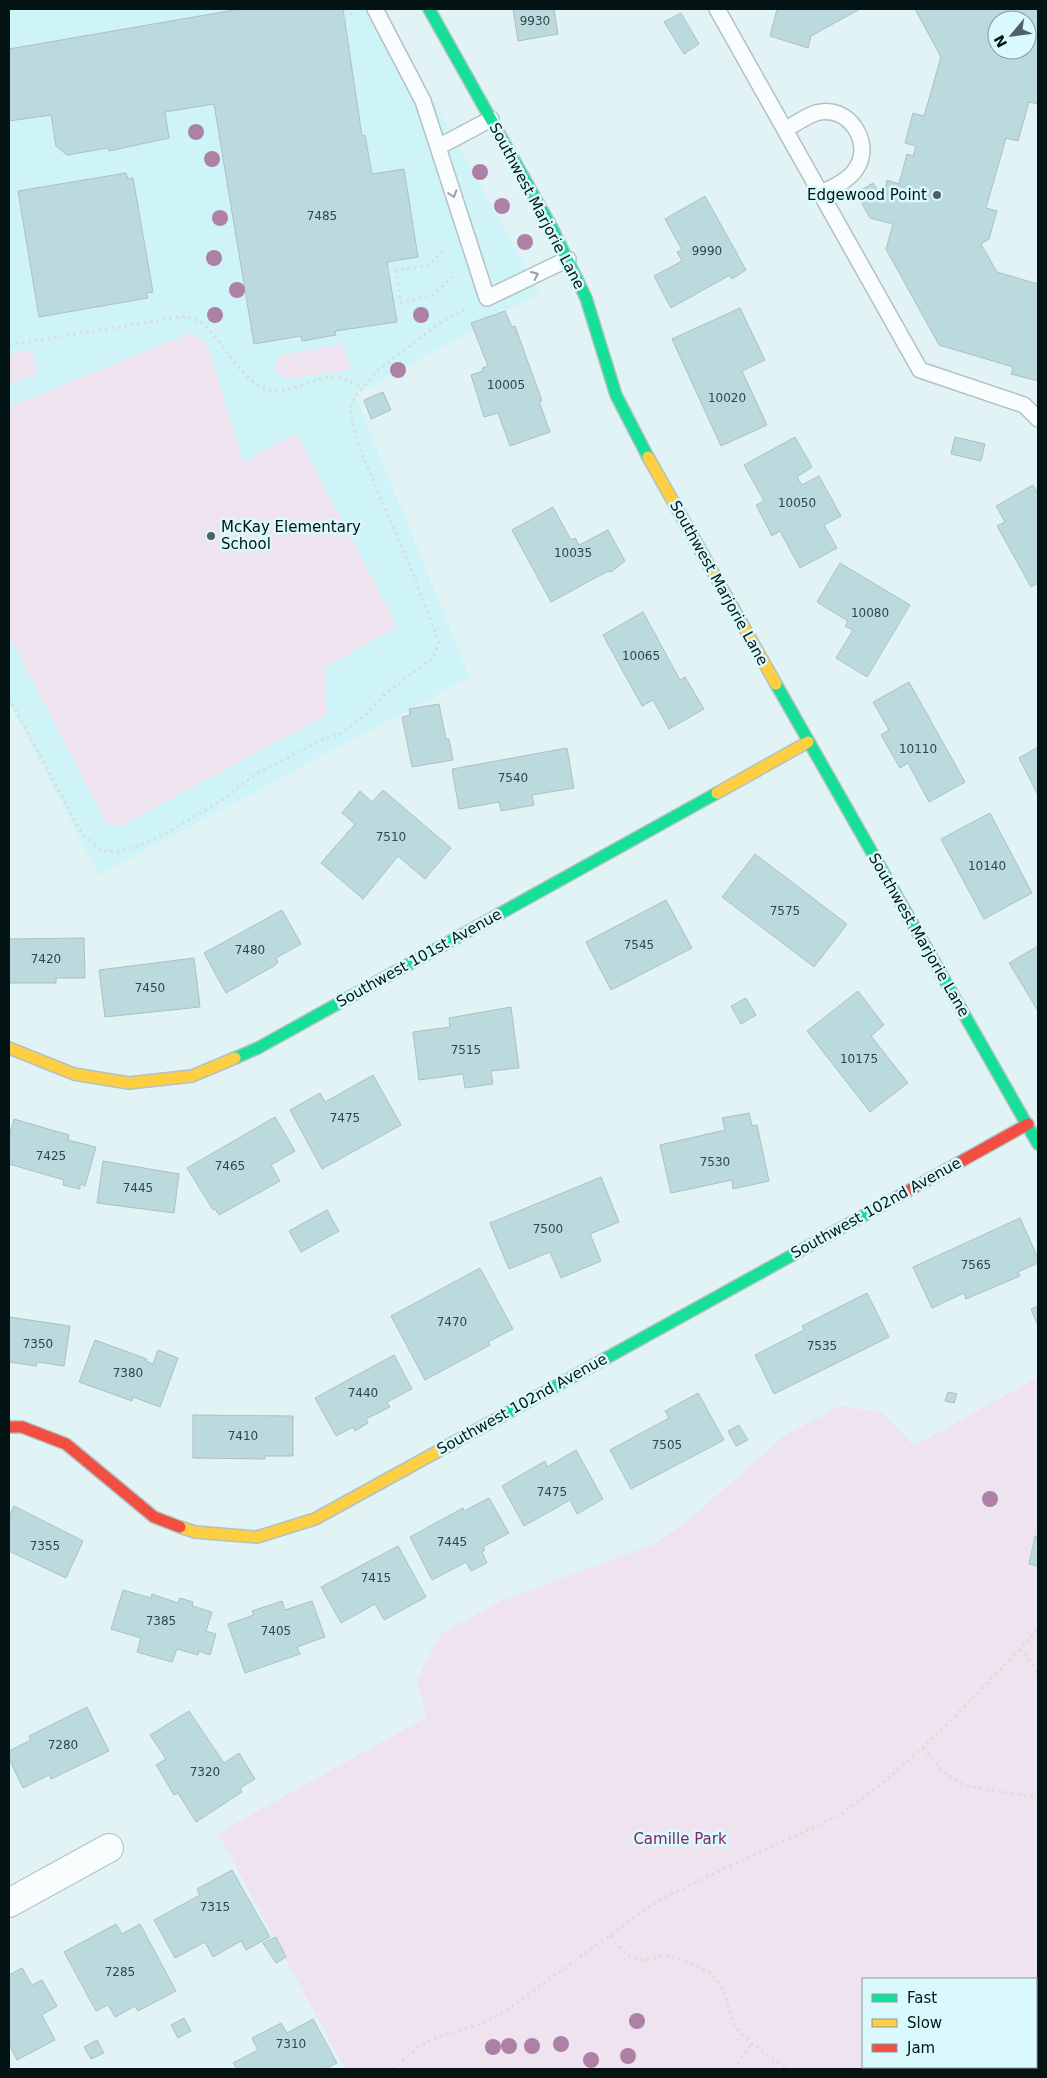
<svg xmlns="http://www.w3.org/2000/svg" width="1047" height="2078" font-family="'DejaVu Sans',sans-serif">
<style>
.built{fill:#cff4f8}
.green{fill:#efe3f0;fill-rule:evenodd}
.building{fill:#badade;stroke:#b0bfc1;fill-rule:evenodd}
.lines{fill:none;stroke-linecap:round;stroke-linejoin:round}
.lane-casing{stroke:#b2c1c3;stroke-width:18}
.street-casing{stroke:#b2c1c3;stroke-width:30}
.fast-casing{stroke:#b2c1c3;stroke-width:14}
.slow-casing{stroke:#b2c1c3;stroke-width:14}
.jam-casing{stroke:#b2c1c3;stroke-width:14}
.path{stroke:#d8dede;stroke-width:3;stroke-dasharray:2.5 4;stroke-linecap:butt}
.lane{stroke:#fafdfe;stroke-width:15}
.street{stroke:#fafdfe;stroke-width:28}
.fast{stroke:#16e098;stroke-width:11}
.slow{stroke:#ffcf43;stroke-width:11}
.jam{stroke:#f24e42;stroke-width:11}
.tree{fill:#ac81a5}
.oneway{stroke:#989fa0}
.poi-dot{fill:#516163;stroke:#d9f9fd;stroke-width:2}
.labels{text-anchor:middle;stroke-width:5;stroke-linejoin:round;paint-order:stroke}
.number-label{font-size:12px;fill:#324546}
.poi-label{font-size:15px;fill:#041314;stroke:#d9f9fd;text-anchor:end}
.street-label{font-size:15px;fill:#041314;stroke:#d9f9fd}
.park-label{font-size:15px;fill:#802464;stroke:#d9f9fd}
</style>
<rect width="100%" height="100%" fill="#e1f3f5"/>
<!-- built -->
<path class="built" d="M9 9H383L540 293 355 395 470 677 99 875 9 703Z"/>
<!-- green -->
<path class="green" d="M190 333 208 344 243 463 296 433 397 626 324 668 327 715 120 826 106 823 9 635V587L11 585 9 583V407Z
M343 344 351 369 288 379 274 370 280 355Z
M33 350 38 375 9 383V354Z
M1038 1377V2069H345L218 1833 427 1717 416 1680 442 1633 503 1600 655 1544 691 1518 784 1436 840 1406 881 1412 914 1446ZM863 1979H1036V2067H863Z"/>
<!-- building -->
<path class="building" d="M240 9H343L362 136 365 135 372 174 404 169 418 257 387 262 397 322 335 331 336 335 302 341 301 336 254 344 214 104 165 112 169 138 109 151 108 148 67 155 56 146 51 115 9 121V49Z
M513 9H554L558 34 518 41Z
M777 9H860L811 36 808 48 770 36Z
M915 9H1038V104L1029 102 1018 141 1006 138 986 208 997 211 989 239 981 244 997 272 1038 284V381L1011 374 1013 367 939 345 886 249 893 224 870 218 856 193 873 183 883 198 887 180 899 184 907 154 913 156 916 146 905 143 913 113 924 116 941 57ZM997 20H1027V50H997Z
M681 13 699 44 684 54 664 22Z
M126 173 128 179 133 178 153 292 146 293 148 298 39 317 18 191Z
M705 196 746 270 732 279 730 275 671 308 654 276 682 261 677 252 682 250 665 219Z
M740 308 765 360 742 371 767 425 721 446 672 339Z
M505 311 512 327 515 326 542 401H539L550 432 510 446 498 413 484 417 471 375 483 371 482 368 488 366 471 323Z
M383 392 391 410 371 419 364 400Z
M795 437 812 467 797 477 802 485 819 476 841 516 824 525 837 548 800 568 780 531 772 536 756 505 764 501 744 465Z
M955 437 985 444 981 461 951 454Z
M1033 485 1038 494V583L1031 587 997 526 1005 522 996 506Z
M553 507 571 540 575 538 579 545 608 530 625 561 611 572 608 571 551 602 512 530Z
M840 563 910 605 867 677 836 658 853 630 845 626 848 621 817 602Z
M643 612 680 680 685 677 704 709 669 729 653 700 642 706 603 635Z
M909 682 965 782 929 802 908 763 900 768 881 735 889 730 873 702Z
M439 704 446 739H449L453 760 412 767 402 717 410 715 409 709Z
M1038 747V795L1019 758Z
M567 748 574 788 532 795 534 805 501 811 499 802 459 809 452 769Z
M383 790 451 848 425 879 398 856 363 899 321 863 355 824 342 813 360 791 372 802Z
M990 813 1032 893 984 919 941 839Z
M755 854 847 924 814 967 722 897Z
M666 900 692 948 611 990 586 942Z
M282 910 301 944 276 958 278 962 274 966 226 993 204 953Z
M84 938 85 978H56V983H9V939Z
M1038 946V1011L1009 963Z
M194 958 200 1007 105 1017 99 970Z
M858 991 884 1025 871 1036 908 1083 870 1112 807 1031Z
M746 998 756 1015 741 1024 731 1006Z
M511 1007 519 1068 491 1071 493 1084 465 1088 463 1074 419 1080 413 1032 450 1027 449 1018Z
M373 1075 401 1125 322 1169 290 1110 320 1093 325 1102Z
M749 1113 752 1126 757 1125 769 1181 733 1189 732 1180 671 1193 660 1145 725 1130 722 1118Z
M275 1117 295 1151 271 1165 280 1181 219 1215 215 1209 213 1210 187 1168Z
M14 1119 69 1135 68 1140 96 1147 85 1186 80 1184V1189L63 1185 64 1180 9 1164V1137Z
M103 1161 179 1174 174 1213 97 1203Z
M601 1177 619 1222 590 1234 601 1261 561 1278 550 1252 509 1269 490 1223Z
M327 1210 339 1231 301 1252 289 1231Z
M1020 1218 1038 1258V1263L1018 1272 1020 1276 966 1299 964 1293 932 1308 913 1267Z
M480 1268 513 1329 488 1342 490 1345 425 1380 391 1316Z
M867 1293 889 1337 774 1394 755 1355 804 1330 802 1326Z
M1038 1306V1326L1031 1309Z
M9 1317 70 1326 64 1366 37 1362 36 1366 9 1362Z
M95 1340 147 1359 146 1361 153 1364 158 1350 178 1358 160 1407 133 1397 132 1401 79 1382Z
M394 1355 412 1389 387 1402 390 1407 366 1419 368 1423 355 1431 353 1427 336 1436 315 1398Z
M948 1392 957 1394 954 1403 945 1401Z
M698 1393 724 1440 631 1489 610 1450 669 1418 665 1411Z
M193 1415 293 1416V1456H265V1459L193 1458Z
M739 1425 748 1440 736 1446 728 1431Z
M576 1450 603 1499 577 1514 570 1500 524 1526 502 1486 545 1461 547 1467Z
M489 1498 509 1533 483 1547 485 1550 482 1552 487 1563 471 1571 466 1562 432 1580 410 1537 463 1508 464 1511Z
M14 1506 83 1541 66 1578 9 1551V1517Z
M1035 1536 1038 1537V1566L1029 1564Z
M398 1546 426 1597 384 1620 375 1604 341 1623 321 1587Z
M123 1590 151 1598 152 1594 178 1603 180 1598 193 1602 192 1606 212 1612 206 1631 216 1634 210 1655 199 1651 198 1655 177 1649 172 1662 137 1652 141 1638 111 1629Z
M282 1601 285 1610 312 1601 325 1637 297 1647 300 1654 245 1673 228 1624 254 1615 252 1611Z
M87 1707 109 1751 51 1779 49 1775 23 1788 9 1759V1751L31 1740 29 1736Z
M189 1711 224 1763 239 1753 255 1779 240 1788 242 1792 196 1822 178 1793 174 1795 156 1765 166 1759 150 1735Z
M232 1870 270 1937 246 1950 241 1941 213 1957 205 1942 175 1958 154 1920 200 1895 197 1889Z
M116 1924 122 1934 140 1924 176 1991 138 2011 135 2006 115 2017 108 2005 96 2011 64 1952Z
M276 1937 286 1957 276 1963 263 1943Z
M22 1968 32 1985 42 1980 57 2006 42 2015 55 2040 17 2060 9 2044V1975Z
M184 2018 191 2031 178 2038 171 2025Z
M313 2019 337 2063 325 2069H237L233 2063 258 2050 252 2038 281 2023 287 2033Z
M97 2040 104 2053 91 2059 84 2047Z"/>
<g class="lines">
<!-- lane casing -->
<g class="lane-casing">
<path id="lane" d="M375 9 423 101 487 298 568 259
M717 9 920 370 1024 405 1038 419
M785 130C795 124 806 116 816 113 848 103 874 143 856 169 848 181 833 187 821 193
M438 147 491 119"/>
</g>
<!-- street casing -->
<g class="street-casing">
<path id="street" d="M9 1903 109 1848"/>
</g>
<!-- fast casing -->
<g class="fast-casing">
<path id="fast" d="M429 9 552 228 586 298 616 395 648 457
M776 684 1038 1144
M235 1058 258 1048 717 793
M491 1422 908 1191"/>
</g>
<!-- slow casing -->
<g class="slow-casing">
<path id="slow" d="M648 457 776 684
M717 793 808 742
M9 1048 74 1074 129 1083 192 1076 235 1058
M180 1527 195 1532 257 1537 315 1519 491 1422"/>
</g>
<!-- jam casing -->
<g class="jam-casing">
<path id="jam" d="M908 1191 1028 1124
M9 1427H22L66 1444 154 1517 180 1527"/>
</g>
<!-- path -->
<path class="path" d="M344 18 352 13
M396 270 401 303 433 295 455 274
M388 271 427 266 446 248
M9 345 185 316C190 318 198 320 202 323 225 342 235 374 262 387 284 398 309 380 329 377 340 376 353 383 362 387
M9 698 82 833 101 850 117 852 143 844 170 831 222 800 260 771 280 762 323 739 342 733 368 713 381 697 433 658 439 642 416 581 360 449 352 422 351 404 359 392 376 372 441 322 467 308
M1020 1649 1031 1662 1038 1675
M923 1748C937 1765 947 1779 968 1786L1038 1798
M611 1936C621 1949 631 1964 650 1959 657 1958 663 1955 669 1956 682 1958 697 1966 708 1972 730 1986 725 2014 740 2032 753 2047 772 2058 788 2069
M392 2069 420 2046 432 2039 483 2023 507 2010 642 1912 671 1894 839 1815C914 1764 976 1695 1038 1629
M734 2069 752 2042"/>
<!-- lane -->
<use href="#lane" class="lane"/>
<!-- street -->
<use href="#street" class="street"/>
<!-- fast -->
<use href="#fast" class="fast"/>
<!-- slow -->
<use href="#slow" class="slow"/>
<!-- jam -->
<use href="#jam" class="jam"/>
</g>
<!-- trees -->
<g class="tree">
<circle cx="196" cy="132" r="8"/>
<circle cx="212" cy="159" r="8"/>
<circle cx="480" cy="172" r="8"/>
<circle cx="502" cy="206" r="8"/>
<circle cx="220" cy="218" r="8"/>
<circle cx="525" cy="242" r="8"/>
<circle cx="214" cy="258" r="8"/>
<circle cx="237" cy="290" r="8"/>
<circle cx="215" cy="315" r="8"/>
<circle cx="421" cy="315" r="8"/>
<circle cx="398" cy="370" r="8"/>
<circle cx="990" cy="1499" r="8"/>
<circle cx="637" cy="2021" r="8"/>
<circle cx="561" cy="2044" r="8"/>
<circle cx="509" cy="2046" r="8"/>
<circle cx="532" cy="2046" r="8"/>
<circle cx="493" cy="2047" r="8"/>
<circle cx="628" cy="2056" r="8"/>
<circle cx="591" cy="2060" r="8"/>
</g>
<!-- one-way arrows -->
<defs><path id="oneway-chevron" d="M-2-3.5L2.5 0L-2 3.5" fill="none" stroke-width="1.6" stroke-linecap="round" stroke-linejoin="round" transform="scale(1.25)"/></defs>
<g class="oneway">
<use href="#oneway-chevron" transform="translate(453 194) rotate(72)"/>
<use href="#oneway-chevron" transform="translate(535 275) rotate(-25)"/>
</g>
<!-- markers -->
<g class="poi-dot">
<circle cx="937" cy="195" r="5"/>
<circle cx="211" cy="536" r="5"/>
</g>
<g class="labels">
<!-- number labels -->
<g class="number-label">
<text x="535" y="25">9930</text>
<text x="322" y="220">7485</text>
<text x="707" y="255">9990</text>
<text x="506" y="389">10005</text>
<text x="727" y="402">10020</text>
<text x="797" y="507">10050</text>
<text x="573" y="557">10035</text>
<text x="870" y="617">10080</text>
<text x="641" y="660">10065</text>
<text x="918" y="753">10110</text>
<text x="513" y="782">7540</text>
<text x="391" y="841">7510</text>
<text x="987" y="870">10140</text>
<text x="785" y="915">7575</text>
<text x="639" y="949">7545</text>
<text x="250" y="954">7480</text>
<text x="46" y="963">7420</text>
<text x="150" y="992">7450</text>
<text x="466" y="1054">7515</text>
<text x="859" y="1063">10175</text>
<text x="345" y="1122">7475</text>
<text x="51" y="1160">7425</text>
<text x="715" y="1166">7530</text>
<text x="230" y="1170">7465</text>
<text x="138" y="1192">7445</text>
<text x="548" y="1233">7500</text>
<text x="976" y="1269">7565</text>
<text x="452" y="1326">7470</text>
<text x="38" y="1348">7350</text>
<text x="822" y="1350">7535</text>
<text x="128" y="1377">7380</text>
<text x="363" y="1397">7440</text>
<text x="243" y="1440">7410</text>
<text x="667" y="1449">7505</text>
<text x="552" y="1496">7475</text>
<text x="452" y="1546">7445</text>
<text x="45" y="1550">7355</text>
<text x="376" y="1582">7415</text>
<text x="161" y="1625">7385</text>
<text x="276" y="1635">7405</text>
<text x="63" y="1749">7280</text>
<text x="205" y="1776">7320</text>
<text x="215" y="1911">7315</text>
<text x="120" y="1976">7285</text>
<text x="291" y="2048">7310</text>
</g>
<!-- poi labels -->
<g class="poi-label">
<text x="927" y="200">Edgewood Point</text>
<text x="221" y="532" text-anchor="start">McKay Elementary<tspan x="221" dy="17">School</tspan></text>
</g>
<!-- street labels -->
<g class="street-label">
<text transform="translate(537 206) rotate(62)" y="5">Southwest Marjorie Lane</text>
<text transform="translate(719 583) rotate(61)" y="5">Southwest Marjorie Lane</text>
<text transform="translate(919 935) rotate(60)" y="5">Southwest Marjorie Lane</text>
<text transform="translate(419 958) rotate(-29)" y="5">Southwest 101st Avenue</text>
<text transform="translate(876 1208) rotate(-29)" y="5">Southwest 102nd Avenue</text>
<text transform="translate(522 1404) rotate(-29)" y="5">Southwest 102nd Avenue</text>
</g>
<!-- park labels -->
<g class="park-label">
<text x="680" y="1844">Camille Park</text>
</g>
</g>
<!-- border -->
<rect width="1047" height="2078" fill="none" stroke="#041314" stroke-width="20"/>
<!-- legend -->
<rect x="862" y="1978" width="175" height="90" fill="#d9f9fd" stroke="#849da0"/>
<rect x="872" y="1994" width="25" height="8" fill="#16e098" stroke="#849da0"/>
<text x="907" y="2003" font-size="15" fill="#041314">Fast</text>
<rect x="872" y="2019" width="25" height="8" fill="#ffcf43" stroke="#849da0"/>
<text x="907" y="2028" font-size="15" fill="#041314">Slow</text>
<rect x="872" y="2044" width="25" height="8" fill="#f24e42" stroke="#849da0"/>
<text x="907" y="2053" font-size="15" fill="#041314">Jam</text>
<!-- north arrow -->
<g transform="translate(1012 35) rotate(241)"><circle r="24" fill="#d9f9fd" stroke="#849da0"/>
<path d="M0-4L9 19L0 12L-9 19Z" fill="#516163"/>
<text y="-8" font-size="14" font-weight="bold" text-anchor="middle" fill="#041314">N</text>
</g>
</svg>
